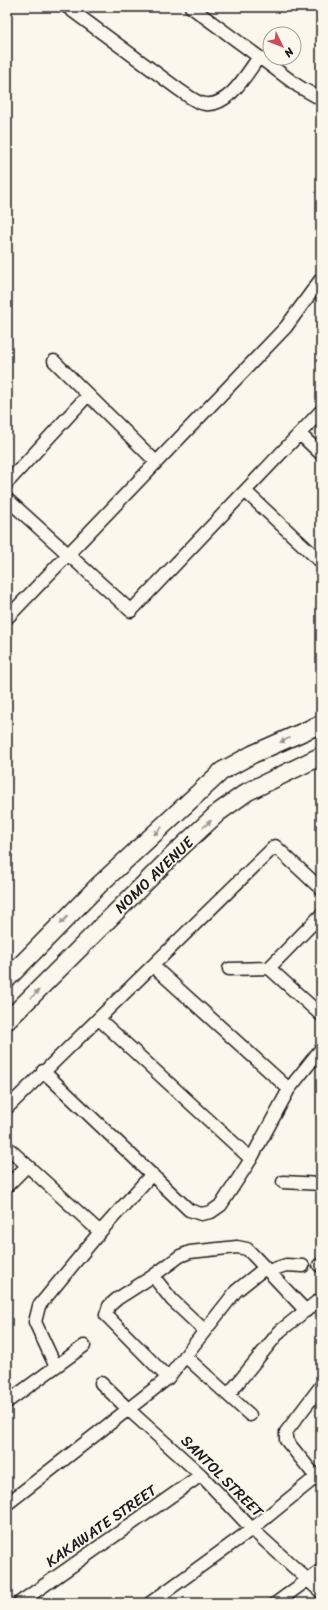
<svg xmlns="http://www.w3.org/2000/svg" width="328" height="1610" font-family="Sriracha,sans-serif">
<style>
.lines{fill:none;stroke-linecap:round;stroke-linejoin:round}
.street-casing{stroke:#1c1c1c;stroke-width:15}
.secondary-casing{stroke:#1c1c1c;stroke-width:20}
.street{stroke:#fbf7ec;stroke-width:12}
.secondary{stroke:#fbf7ec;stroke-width:17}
.oneway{fill:#97948e}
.labels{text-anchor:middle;stroke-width:3.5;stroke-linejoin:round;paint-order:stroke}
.street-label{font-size:15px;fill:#1c1c1c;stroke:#fbf7ec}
</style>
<rect width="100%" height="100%" fill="#fbf7ec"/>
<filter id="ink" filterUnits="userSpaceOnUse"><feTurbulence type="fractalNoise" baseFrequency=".025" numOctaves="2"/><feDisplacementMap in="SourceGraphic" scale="8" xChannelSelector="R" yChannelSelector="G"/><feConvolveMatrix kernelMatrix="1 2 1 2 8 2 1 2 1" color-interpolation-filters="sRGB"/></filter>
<g filter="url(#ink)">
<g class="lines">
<!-- street casing -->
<g class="street-casing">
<path id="street" d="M67 7 178 89C186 94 196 103 205 104 229 107 247 73 259 57L298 86 321 99
M191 7 259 57
M54 361 156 462
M300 434 321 454
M7 483 88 395
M245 491 321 562
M7 499 131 611 321 411
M7 618 286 327 321 279
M153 966 289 1089
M269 968 321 915
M229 969 269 968 321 1015
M99 1019 251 1159
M43 1071 189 1210 201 1214 211 1212 221 1205 251 1159 289 1089 321 1049
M7 1108 275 846 321 889
M7 1147 100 1232 39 1306 35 1322 55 1365
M283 1182 321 1184
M7 1186 27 1166
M100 1232 152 1174
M319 1265 321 1266
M268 1271 286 1265 303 1266
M153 1276 172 1300 204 1330
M185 1356 250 1415
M168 1378 106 1315 109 1306 117 1299 153 1276 180 1256 190 1252 237 1247 247 1249 254 1256 306 1311
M101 1383 129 1410 201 1475 252 1529 321 1592
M228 1395 280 1331 319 1300
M7 1402 84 1346
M316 1477 286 1440V1432L321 1386
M7 1504 168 1378 236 1291 265 1268
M19 1603 201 1475
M150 1603 252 1529 321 1473
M276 1603 321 1570"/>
</g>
<!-- secondary casing -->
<g class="secondary-casing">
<path id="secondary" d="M7 979 99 885 222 771 253 754 321 724
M7 1021 176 852 219 812 247 792 321 756"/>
</g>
<!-- street -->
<use href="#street" class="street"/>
<!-- secondary -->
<use href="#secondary" class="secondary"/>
</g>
<!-- one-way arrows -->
<defs><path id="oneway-solid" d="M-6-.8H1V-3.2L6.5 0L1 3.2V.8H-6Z"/></defs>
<g class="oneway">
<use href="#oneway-solid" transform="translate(285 740) rotate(156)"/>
<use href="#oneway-solid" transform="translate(207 824) rotate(-42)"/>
<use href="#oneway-solid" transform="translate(158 831) rotate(137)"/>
<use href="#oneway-solid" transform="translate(64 920) rotate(134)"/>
<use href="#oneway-solid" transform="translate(35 994) rotate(-45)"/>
</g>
</g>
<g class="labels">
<!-- street labels -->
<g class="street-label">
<text transform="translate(154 875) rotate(-44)" y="5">NOMO AVENUE</text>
<text transform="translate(222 1476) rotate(45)" y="5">SANTOL STREET</text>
<text transform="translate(101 1526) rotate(-35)" y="5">KAKAWATE STREET</text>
</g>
</g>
<!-- margin -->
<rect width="328" height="1610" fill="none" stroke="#fbf7ec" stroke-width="24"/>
<rect x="12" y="12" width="304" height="1586" fill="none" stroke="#1c1c1c" stroke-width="1.5" filter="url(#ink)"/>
<!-- north arrow -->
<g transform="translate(282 46) rotate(133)"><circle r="19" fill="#fbf7ec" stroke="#a29f99"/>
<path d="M0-3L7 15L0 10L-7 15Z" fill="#d1495b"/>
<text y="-6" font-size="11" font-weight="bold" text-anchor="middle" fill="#1c1c1c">N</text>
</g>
</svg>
